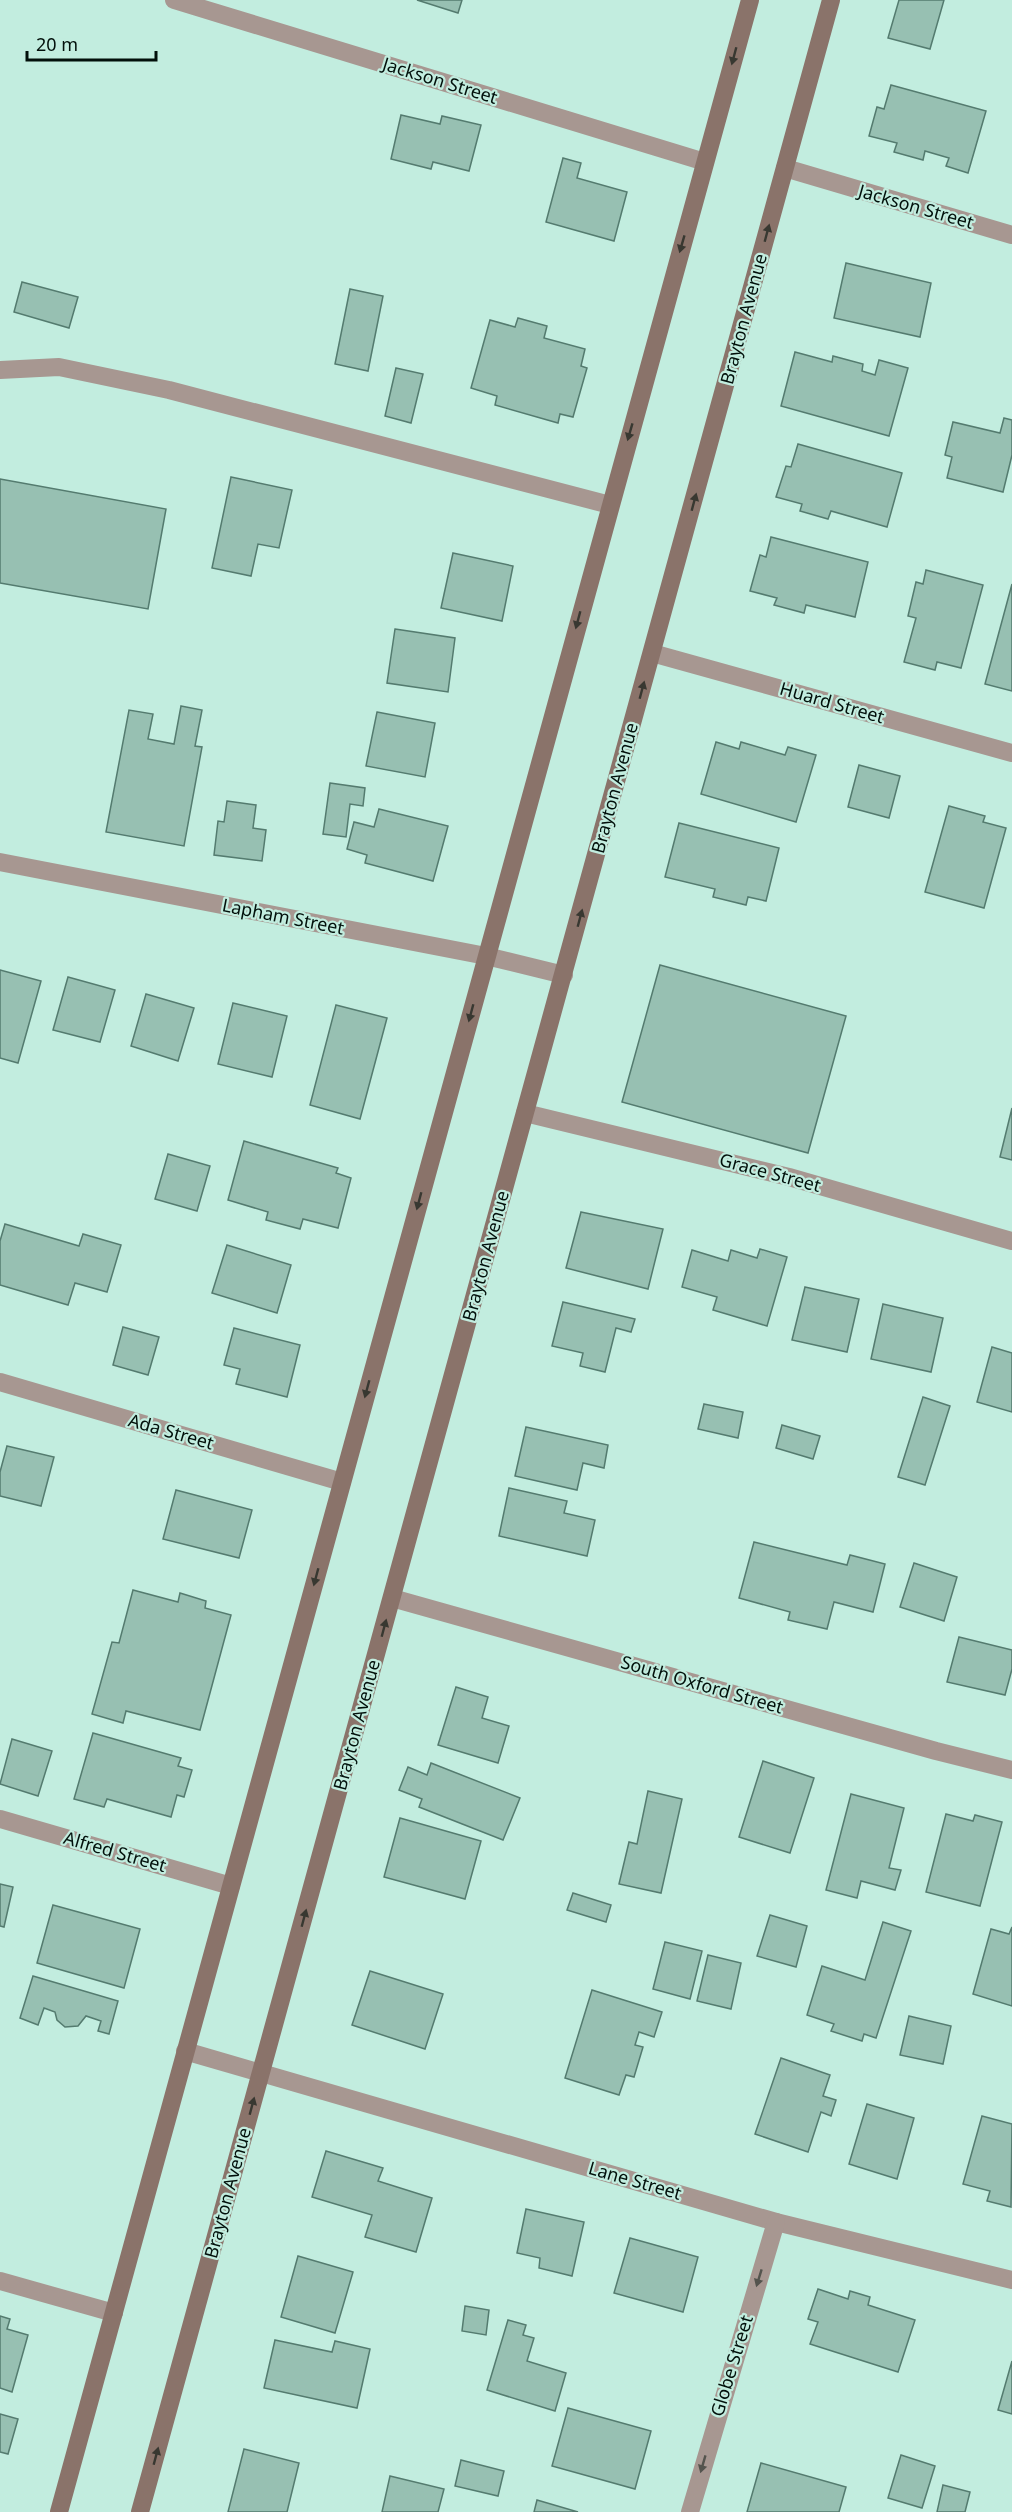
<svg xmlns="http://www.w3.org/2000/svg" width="1012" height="2512" font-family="'Noto Sans',sans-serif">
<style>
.building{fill:#97c0b2;stroke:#547b6f;stroke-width:1.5}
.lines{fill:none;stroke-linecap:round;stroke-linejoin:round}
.service{stroke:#a79791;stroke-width:18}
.minor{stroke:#a79791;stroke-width:18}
.secondary{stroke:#8a736a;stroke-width:18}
.oneway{fill:#383831}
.oneway2{fill:#54544e}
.labels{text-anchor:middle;stroke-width:4.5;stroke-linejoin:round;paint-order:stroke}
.street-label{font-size:18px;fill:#02100b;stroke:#c2eddf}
</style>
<rect width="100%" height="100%" fill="#c2eddf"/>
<!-- building -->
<g class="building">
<path d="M417 0H462L458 13Z"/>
<path d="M899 0H944L930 49 888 38Z"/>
<path d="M891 85 986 111 968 173 946 166 949 158 925 151 923 160 894 152 897 143 869 136 877 107 884 109Z"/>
<path d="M401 115 440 124 442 116 481 125 469 171 433 162 431 169 391 159Z"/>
<path d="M563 158 581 163 577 178 627 192 614 241 546 222Z"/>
<path d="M846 263 931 283 920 337 834 318Z"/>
<path d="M22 282 78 297 69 328 14 312Z"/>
<path d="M350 289 383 296 368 371 335 364Z"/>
<path d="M518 318 547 326 544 338 585 349 581 366 587 368 573 417 560 414 558 423 495 405 497 396 471 388 490 320 515 327Z"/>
<path d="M795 352 832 362 833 356 863 364 862 371 875 375 879 360 908 368 889 436 781 406Z"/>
<path d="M396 368 423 374 411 423 385 416Z"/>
<path d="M1004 418 1012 420V455L1003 492 947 478 952 457 945 455 953 422 1000 433Z"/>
<path d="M798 444 902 473 887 527 831 511 828 519 800 511 802 504 776 497 786 466 791 467Z"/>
<path d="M231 477 292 490 279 548 258 544 251 576 212 568Z"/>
<path d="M0 479 166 509 148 609 0 583Z"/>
<path d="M771 537 868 562 855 617 806 605 804 613 774 605 777 598 750 591 760 555 766 557Z"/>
<path d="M453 553 513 566 502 621 441 608Z"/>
<path d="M926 570 983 585 961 668 937 662 935 670 904 662 916 618 908 616 916 582 923 584Z"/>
<path d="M1012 584V691L985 684Z"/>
<path d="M395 629 455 638 448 692 387 683Z"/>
<path d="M181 706 202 710 195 746 202 747 184 846 106 832 129 710 153 714 148 739 174 744Z"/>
<path d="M377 712 435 723 425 777 366 766Z"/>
<path d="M716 742 739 749 741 742 785 755 788 747 816 755 796 822 701 794Z"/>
<path d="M859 765 900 776 889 818 848 807Z"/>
<path d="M330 783 365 788 363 806 350 804 346 837 323 834Z"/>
<path d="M227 801 256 805 253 828 266 830 262 861 214 855 218 821 224 822Z"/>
<path d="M949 806 985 816 983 822 1006 828 984 908 925 892Z"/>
<path d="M379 809 448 826 433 881 365 863 367 855 347 849 354 822 374 827Z"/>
<path d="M679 823 779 848 766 901 748 897 746 905 713 897 715 889 665 877Z"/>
<path d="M660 965 846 1016 808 1153 622 1102Z"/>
<path d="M0 970 41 981 18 1063 0 1058Z"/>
<path d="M68 977 115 990 100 1042 53 1030Z"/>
<path d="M146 994 194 1008 178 1061 131 1046Z"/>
<path d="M233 1003 287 1016 272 1077 218 1064Z"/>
<path d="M336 1005 387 1018 360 1119 310 1105Z"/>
<path d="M1012 1108V1160L1000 1157Z"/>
<path d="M244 1141 338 1168 336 1173 351 1178 338 1228 303 1219 300 1229 266 1220 268 1212 228 1200Z"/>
<path d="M168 1154 210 1166 197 1211 155 1199Z"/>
<path d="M581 1212 663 1229 648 1289 566 1268Z"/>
<path d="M5 1224 79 1246 83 1234 121 1245 107 1292 75 1283 68 1305 0 1285V1241Z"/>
<path d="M227 1245 291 1265 277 1313 212 1293Z"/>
<path d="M760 1249 787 1257 767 1326 713 1310 717 1297 682 1287 692 1250 728 1261 731 1250 757 1258Z"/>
<path d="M805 1287 859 1299 847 1352 792 1340Z"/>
<path d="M563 1302 635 1319 631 1332 616 1328 605 1372 580 1366 583 1353 552 1346Z"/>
<path d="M883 1304 943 1318 931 1372 871 1359Z"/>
<path d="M123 1327 159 1337 148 1375 113 1365Z"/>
<path d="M234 1328 300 1345 287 1397 236 1384 240 1369 224 1365Z"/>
<path d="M992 1347 1012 1353V1412L977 1402Z"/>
<path d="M923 1397 950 1406 925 1485 898 1477Z"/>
<path d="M704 1404 743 1412 738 1438 698 1429Z"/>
<path d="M782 1425 820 1436 813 1459 776 1448Z"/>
<path d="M526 1427 608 1445 604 1468 583 1463 577 1490 515 1476Z"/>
<path d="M7 1446 54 1457 41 1506 0 1496V1472Z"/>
<path d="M509 1488 567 1501 564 1513 595 1520 587 1556 499 1536Z"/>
<path d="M176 1490 252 1510 239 1558 163 1539Z"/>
<path d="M754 1542 847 1565 850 1555 885 1564 873 1612 834 1602 827 1629 788 1620 790 1612 739 1598Z"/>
<path d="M914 1563 957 1577 944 1621 900 1607Z"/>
<path d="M133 1590 178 1602 180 1593 206 1601 205 1608 231 1615 200 1730 126 1711 123 1723 92 1714 112 1642 119 1643Z"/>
<path d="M959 1637 1012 1650V1669L1005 1695 947 1682Z"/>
<path d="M456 1687 488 1697 482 1718 509 1726 498 1763 438 1745Z"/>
<path d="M93 1733 181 1758 178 1766 192 1770 184 1797 177 1795 171 1817 107 1799 104 1807 74 1799Z"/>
<path d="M12 1739 52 1751 38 1796 0 1784Z"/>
<path d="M763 1761 814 1778 790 1853 739 1837Z"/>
<path d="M431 1763 520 1798 503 1840 419 1807 422 1799 399 1790 408 1767 427 1775Z"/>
<path d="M648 1791 682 1799 661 1893 619 1884 629 1842 637 1844Z"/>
<path d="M851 1794 904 1808 889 1868 901 1870 895 1890 861 1881 857 1898 826 1890Z"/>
<path d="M946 1814 973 1821 975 1815 1002 1822 980 1906 926 1892Z"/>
<path d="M400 1818 481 1841 465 1899 384 1877Z"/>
<path d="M0 1884 13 1887 4 1927 0 1926Z"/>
<path d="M573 1893 611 1905 606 1922 567 1910Z"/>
<path d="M53 1905 140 1929 124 1988 37 1963Z"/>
<path d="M770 1915 807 1926 796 1967 757 1956Z"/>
<path d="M883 1922 911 1931 876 2038 864 2034 862 2041 831 2031 834 2024 807 2015 822 1966 865 1980Z"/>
<path d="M1012 1927V2006L973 1994 991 1929 1009 1934Z"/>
<path d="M665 1942 702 1951 690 1999 653 1989Z"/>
<path d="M708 1955 741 1963 731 2009 697 2001Z"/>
<path d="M370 1971 443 1994 425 2049 352 2025Z"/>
<path d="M33 1976 118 2001 109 2034 98 2031 101 2021 86 2016 78 2026 65 2027 57 2020 55 2012 44 2008 38 2025 20 2018Z"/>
<path d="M592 1990 662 2012 654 2037 639 2032 635 2045 643 2047 634 2077 626 2075 619 2095 565 2078Z"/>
<path d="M909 2016 951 2026 943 2064 900 2055Z"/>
<path d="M781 2058 830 2075 823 2096 836 2100 831 2116 821 2112 808 2152 755 2134Z"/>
<path d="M867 2104 914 2118 897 2179 849 2164Z"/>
<path d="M982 2116 1012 2124 1011 2207 987 2201 990 2191 963 2184Z"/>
<path d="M326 2151 383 2168 378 2181 432 2198 416 2252 365 2237 372 2215 312 2197Z"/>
<path d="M526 2209 584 2222 572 2276 539 2268 540 2258 517 2253Z"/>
<path d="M630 2238 698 2257 683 2312 614 2293Z"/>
<path d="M298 2256 353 2272 335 2333 281 2317Z"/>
<path d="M818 2289 848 2299 850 2291 870 2297 868 2305 915 2320 898 2372 810 2344 818 2322 808 2319Z"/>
<path d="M465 2306 489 2310 486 2335 462 2331Z"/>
<path d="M0 2316 10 2319 7 2329 28 2335 12 2392 0 2388Z"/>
<path d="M508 2320 526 2325 523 2335 534 2338 527 2361 566 2373 555 2411 487 2390Z"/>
<path d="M275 2340 332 2352 335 2341 370 2349 357 2408 264 2388Z"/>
<path d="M1012 2361V2414L998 2410Z"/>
<path d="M568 2408 651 2431 635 2489 552 2466Z"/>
<path d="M0 2414 18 2419 8 2454 0 2452Z"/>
<path d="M244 2449 299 2463 287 2512H228Z"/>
<path d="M901 2455 935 2466 922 2508 888 2498Z"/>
<path d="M461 2460 504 2471 498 2496 455 2486Z"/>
<path d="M761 2463 846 2487 839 2512H747Z"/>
<path d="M390 2476 444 2489 438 2512H382Z"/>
<path d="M943 2485 970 2492 965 2512H937Z"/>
<path d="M537 2500 578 2512H534Z"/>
</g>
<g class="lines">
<!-- service -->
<path class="service" d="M0 370 59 367 169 390 610 505"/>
<!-- minor -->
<g class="minor">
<path d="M174 0 705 162"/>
<path d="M785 168 1012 235"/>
<path d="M652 653 1012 753"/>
<path d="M0 862 486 956 564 975"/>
<path d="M525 1113 789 1177 1012 1241"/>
<path d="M0 1382 342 1482"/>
<path d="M392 1598 936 1751 1012 1770"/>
<path d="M0 1819 231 1886"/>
<path d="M185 2051 776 2222 1012 2280"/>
<path d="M0 2281 114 2313"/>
<path d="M690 2512 776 2222"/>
</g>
<!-- secondary -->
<g class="secondary">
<path d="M59 2512 750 0"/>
<path d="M140 2512 831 0"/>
</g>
</g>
<!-- one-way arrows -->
<defs><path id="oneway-solid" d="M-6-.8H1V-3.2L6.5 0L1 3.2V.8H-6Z" transform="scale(1.5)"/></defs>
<g class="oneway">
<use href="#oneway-solid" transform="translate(734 56) rotate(105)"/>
<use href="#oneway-solid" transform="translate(767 233) rotate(-75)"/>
<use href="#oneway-solid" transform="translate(682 244) rotate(106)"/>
<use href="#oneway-solid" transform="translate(630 432) rotate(106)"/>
<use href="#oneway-solid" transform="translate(694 502) rotate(-75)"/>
<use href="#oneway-solid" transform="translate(578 620) rotate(105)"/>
<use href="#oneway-solid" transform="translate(642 690) rotate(-75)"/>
<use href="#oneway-solid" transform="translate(580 918) rotate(-75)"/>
<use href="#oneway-solid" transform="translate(471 1013) rotate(105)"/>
<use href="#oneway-solid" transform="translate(419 1201) rotate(105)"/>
<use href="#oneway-solid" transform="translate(367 1389) rotate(105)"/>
<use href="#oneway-solid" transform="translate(316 1577) rotate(105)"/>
<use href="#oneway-solid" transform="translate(384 1628) rotate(-75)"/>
<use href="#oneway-solid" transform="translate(304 1918) rotate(-75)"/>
<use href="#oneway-solid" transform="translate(252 2106) rotate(-75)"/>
<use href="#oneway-solid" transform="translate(156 2456) rotate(-75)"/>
</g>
<g class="oneway2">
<use href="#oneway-solid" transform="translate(759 2278) rotate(107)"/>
<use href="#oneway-solid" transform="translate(703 2464) rotate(106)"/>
</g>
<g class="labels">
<!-- street labels -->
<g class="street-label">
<text transform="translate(440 81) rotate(17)" y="6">Jackson Street</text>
<text transform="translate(916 207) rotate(16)" y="6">Jackson Street</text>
<text transform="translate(744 319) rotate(-75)" y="6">Brayton Avenue</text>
<text transform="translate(832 703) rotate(16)" y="6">Huard Street</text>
<text transform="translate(615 788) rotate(-75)" y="6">Brayton Avenue</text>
<text transform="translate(283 917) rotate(11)" y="6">Lapham Street</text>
<text transform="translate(770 1173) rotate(15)" y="6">Grace Street</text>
<text transform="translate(486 1256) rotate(-75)" y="6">Brayton Avenue</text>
<text transform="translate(171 1432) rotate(16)" y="6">Ada Street</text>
<text transform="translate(702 1685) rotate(16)" y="6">South Oxford Street</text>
<text transform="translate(357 1725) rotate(-75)" y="6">Brayton Avenue</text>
<text transform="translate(115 1852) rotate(16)" y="6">Alfred Street</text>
<text transform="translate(635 2181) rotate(16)" y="6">Lane Street</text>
<text transform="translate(228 2193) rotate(-75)" y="6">Brayton Avenue</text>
<text transform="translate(732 2366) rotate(-73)" y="6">Globe Street</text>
</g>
</g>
<!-- scale -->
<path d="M27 51v9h129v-9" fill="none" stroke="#02100b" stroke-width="3"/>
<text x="36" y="51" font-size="18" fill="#02100b" stroke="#c2eddf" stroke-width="4.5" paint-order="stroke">20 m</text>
</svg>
